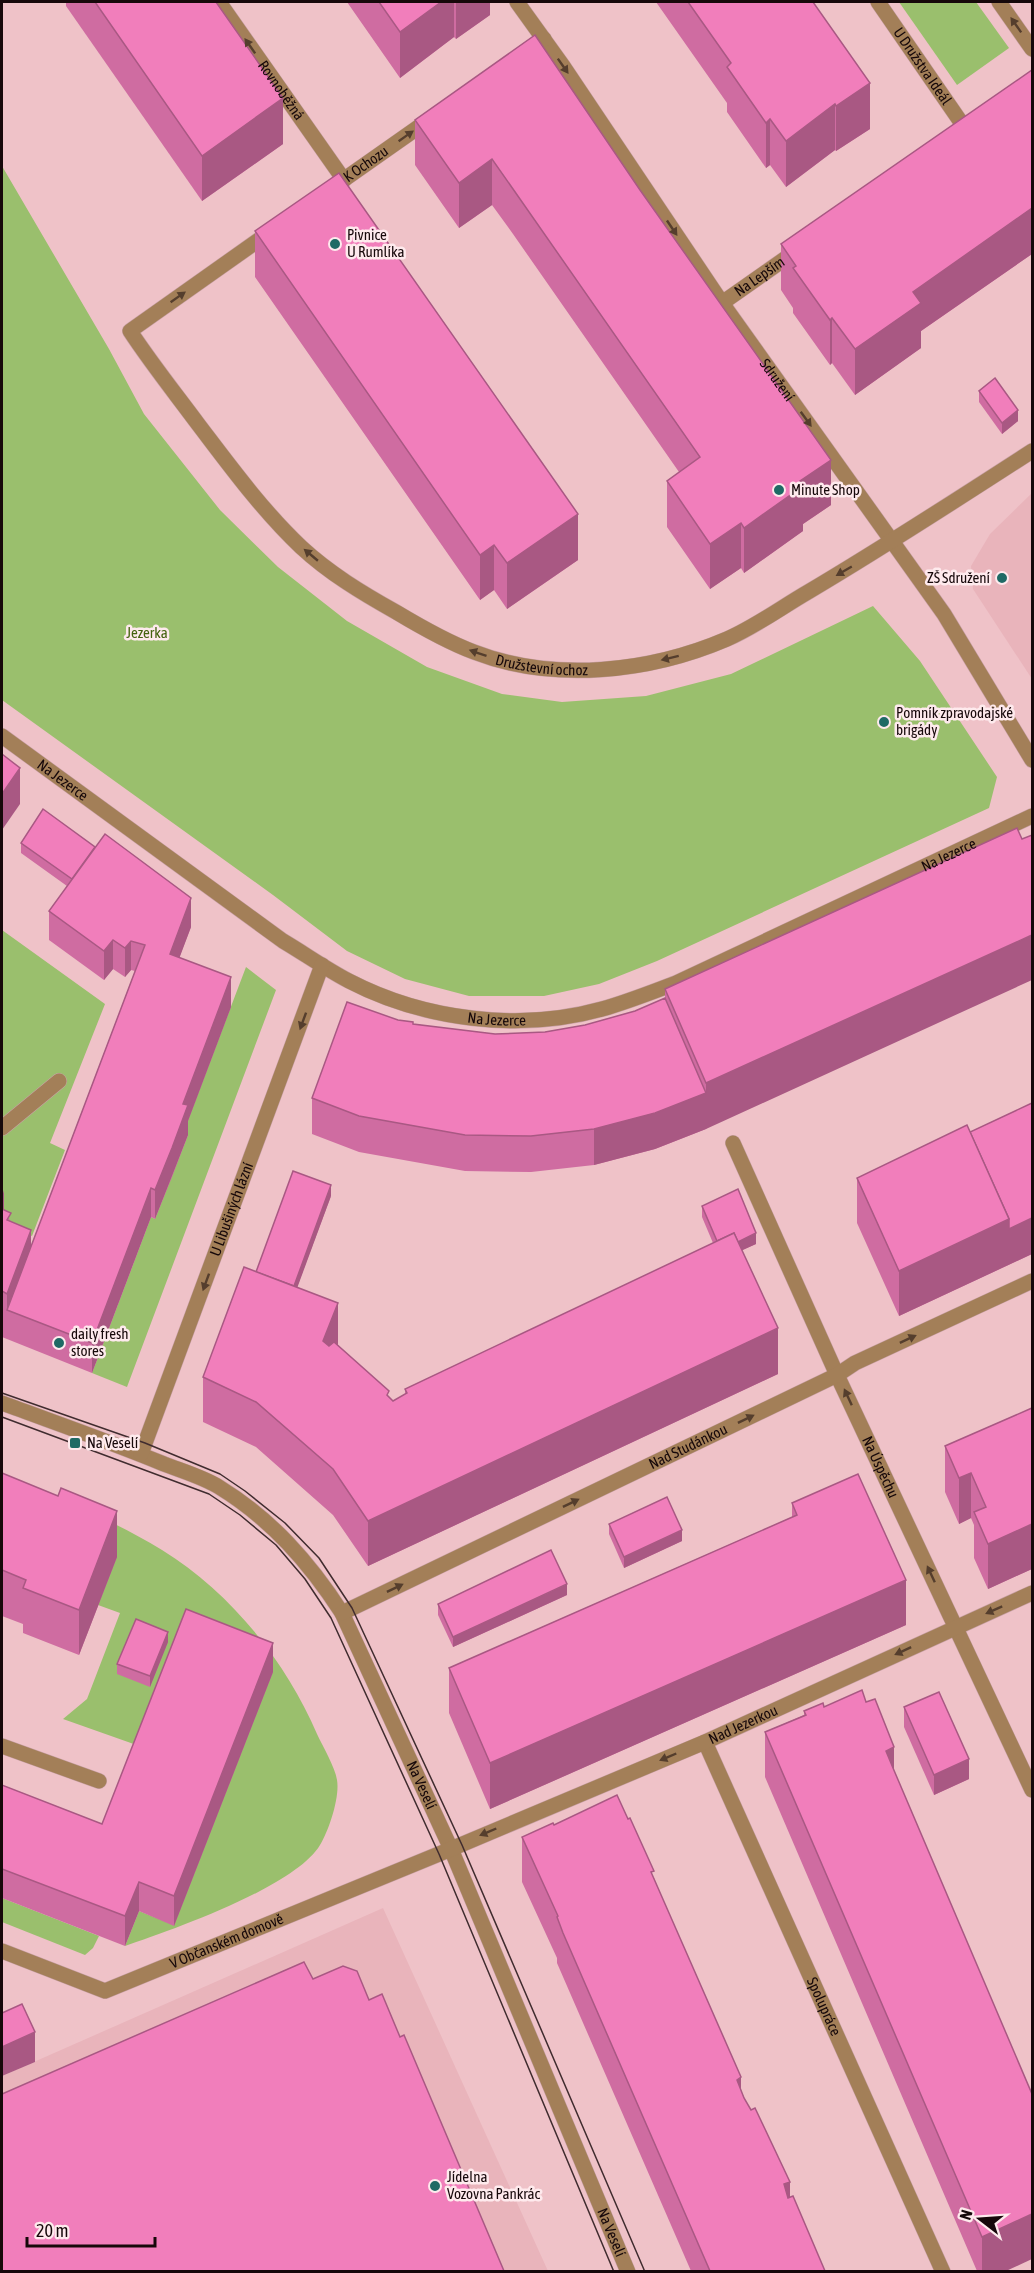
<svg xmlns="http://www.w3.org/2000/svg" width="1034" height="2273" font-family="'Asap Condensed',sans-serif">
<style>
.built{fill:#e9b4bb}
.green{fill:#9abf6d}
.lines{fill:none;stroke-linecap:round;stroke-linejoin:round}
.minor-casing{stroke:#c8a1a6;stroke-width:16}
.minor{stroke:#a37f58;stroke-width:15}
.tram{stroke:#402c2f;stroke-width:1.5}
.wall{fill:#cf6ca1}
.shaded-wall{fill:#a95883}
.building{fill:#f17ebb;stroke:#a95883;stroke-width:1.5}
.oneway{fill:#553e2d}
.poi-dot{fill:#1f6a65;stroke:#feeaed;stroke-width:2}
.labels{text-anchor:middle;stroke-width:5;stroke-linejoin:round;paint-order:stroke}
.street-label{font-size:15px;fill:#16080a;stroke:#feeaed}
.poi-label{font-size:15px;fill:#16080a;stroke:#feeaed;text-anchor:start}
.park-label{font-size:15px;fill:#43620f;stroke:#feeaed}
</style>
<rect width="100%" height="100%" fill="#efc2c8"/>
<!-- built -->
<g class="built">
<path d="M1032 493V679L973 589 971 566 990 534Z"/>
<path d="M383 1908 548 2271 2 2272V2076Z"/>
</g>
<!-- green -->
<g class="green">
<path d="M899 2H976L1009 48 957 85Z"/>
<path d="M2 166 109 349 144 414 220 510 278 567 347 621 427 667 502 694 562 702 646 696 731 674 873 606 920 661 997 777 989 808 657 961 599 984 544 996H469L405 979 347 951 273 895 2 700Z"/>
<path d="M2 930 105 1004 50 1143 65 1150 32 1236 2 1223Z"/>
<path d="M246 967 276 990 127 1387 92 1373 151 1217 155 1219 188 1135 183 1133Z"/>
<path d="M2 1475C56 1497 111 1519 162 1550 230 1592 286 1661 317 1734 323 1747 335 1767 337 1780 340 1797 329 1830 320 1845 295 1887 172 1930 125 1946L139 1911 174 1925 145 1748 63 1719 87 1699 120 1613 98 1605Z"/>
<path d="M2 1898 99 1936 93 1948 85 1955 2 1922Z"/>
</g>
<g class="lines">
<defs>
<g id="minor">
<path id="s1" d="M219 2 344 180"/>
<path id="s2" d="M517 2 563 66 722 303 944 614 1032 760"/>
<path id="s3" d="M878 2 967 131"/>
<path d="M999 2 1032 49"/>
<path d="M523 53 544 39"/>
<path id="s4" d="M329 190 430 119"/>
<path id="s5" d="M270 232 130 331C151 363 175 393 198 424 230 466 262 510 301 547 329 573 362 593 396 612 421 627 447 642 474 652 554 683 650 672 727 639 755 627 782 607 808 592 884 547 958 499 1032 451"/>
<path id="s6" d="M722 303 796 251"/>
<path id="s7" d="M2 736 283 941C305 954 326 969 349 981 424 1020 520 1032 602 1009 627 1002 652 992 676 983L1032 816"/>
<path d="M2 1128 59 1081"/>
<path id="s8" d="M733 1143 837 1375 1032 1790"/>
<path id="s9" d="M2 1403C56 1423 111 1442 164 1464 182 1471 203 1477 219 1487 271 1519 309 1562 342 1613L451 1849 628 2272"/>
<path id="s10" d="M141 1454 322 965"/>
<path id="s11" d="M342 1613 837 1375 855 1363 1032 1281"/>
<path id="s12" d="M705 1742 943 2272"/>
<path d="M2 1746 99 1781"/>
<path id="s13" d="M2 1951 105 1991 439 1854 705 1742 1032 1593"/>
</g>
</defs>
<!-- minor casing -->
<use href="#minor" class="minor-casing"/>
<!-- minor -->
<use href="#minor" class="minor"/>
<!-- tram -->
<g class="tram">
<path d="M2 1393 145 1443 220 1474 245 1491 285 1523 319 1558 352 1608 462 1845 645 2272"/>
<path d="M2 1417 209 1494 240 1515 276 1545 305 1579 331 1618 439 1854 614 2272"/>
</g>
</g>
<!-- wall -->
<g class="wall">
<path d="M66 2H216L283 144 202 201 66 6Z"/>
<path d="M347 2H490V15L456 39 454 37 400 78Z"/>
<path d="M656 2H813L870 129 836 151 835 150 786 187 770 165 766 168 727 112V103Z"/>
<path d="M535 35 831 505 803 524V531L744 573 741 568 710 589 667 527V481L679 472 513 234 492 205 459 228 415 165V120Z"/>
<path d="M1032 70V254L921 331V348L855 395 832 363 830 365 793 313V308L781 290V244Z"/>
<path d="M255 231 578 560 507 609 494 590 480 600 255 277Z"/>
<path d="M979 391 1018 421 1002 434 979 402Z"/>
<path d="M1017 828 706 1129 655 1149 594 1165 531 1172 465 1171 359 1152 312 1134V1098L398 1020 413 1024 495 1034 545 1032 585 1025 635 1011 665 998V989Z"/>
<path d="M21 843 191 927 179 958 231 1007 188 1121V1135L172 1177 155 1219 151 1217 92 1373 2 1337V1188L4 1210 11 1222 31 1246 135 971 131 970 125 977 113 969 104 980 49 940V911L67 886 21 853Z"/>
<path d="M1032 1103V1254L899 1316 857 1223V1178L970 1132Z"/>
<path d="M331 1196 297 1287 338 1345 393 1401 405 1395V1389L713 1243 702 1217V1206L756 1244 742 1250 778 1374 368 1566 333 1515 256 1447 203 1422V1377L256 1272Z"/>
<path d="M1032 1408V1569L988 1589 974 1558V1525L971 1518 959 1524 945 1492V1446Z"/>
<path d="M2 1473 117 1557 79 1655 23 1633V1624L2 1616Z"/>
<path d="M792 1503 906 1625 490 1809 449 1713V1668L792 1517Z"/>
<path d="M609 1524 682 1541 624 1568 609 1534Z"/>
<path d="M567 1595 453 1647 438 1615V1604Z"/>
<path d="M168 1642 150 1687 117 1674V1664Z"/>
<path d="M273 1672 174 1926 139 1911 125 1946 2 1898V1785L102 1824Z"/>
<path d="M824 1707 894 1771 1006 2271H977L765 1777V1732L804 1715V1711Z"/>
<path d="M904 1707 969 1779 934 1795 904 1727Z"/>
<path d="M554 1825 654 1878 741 2091 790 2197 825 2271H691L557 1963V1958L522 1882V1837Z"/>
</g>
<!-- shaded-wall -->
<g class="shaded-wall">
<path d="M441 2H454V37L400 78V32Z"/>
<path d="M456 2H490V15L456 39Z"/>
<path d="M870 83V129L836 151V106Z"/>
<path d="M283 98V144L202 201V156Z"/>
<path d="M835 104V150L786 187V141Z"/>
<path d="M770 119V165L766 168V123Z"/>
<path d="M492 159V205L459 228V183Z"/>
<path d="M1032 208V254L921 331V348L855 395V349L913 292Z"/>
<path d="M832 318V363L830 365V320Z"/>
<path d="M1018 410V421L1002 434V423Z"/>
<path d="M831 460V505L803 524V531L744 573V528L800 481Z"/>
<path d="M578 514V560L507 609V563Z"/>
<path d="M741 523V568L710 589V544Z"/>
<path d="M494 545V590L480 600V555Z"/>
<path d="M20 768V804L2 830V794Z"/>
<path d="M191 898V927L170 983V954Z"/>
<path d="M1032 935V980L706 1129 655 1149 594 1165V1129L706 1093V1083Z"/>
<path d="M113 940V969L104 980V951Z"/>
<path d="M131 941V970L125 977V948Z"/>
<path d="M231 977V1007L188 1121V1135L155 1219V1190L183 1104Z"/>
<path d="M331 1185V1196L292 1302V1291Z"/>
<path d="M151 1188V1217L92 1373V1343Z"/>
<path d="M4 1190V1235L2 1242V1197Z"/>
<path d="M1032 1218V1254L899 1316V1271L1009 1219Z"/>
<path d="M31 1230V1275L7 1310V1294Z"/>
<path d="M756 1233V1244L721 1260V1250Z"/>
<path d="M338 1303V1348L323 1386V1341Z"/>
<path d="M778 1328V1374L368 1566V1521Z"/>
<path d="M971 1473V1518L959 1524V1478Z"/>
<path d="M117 1511V1557L79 1655V1610Z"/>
<path d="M1032 1524V1569L988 1589V1544Z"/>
<path d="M682 1530V1541L624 1568V1557Z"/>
<path d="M906 1580V1625L490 1809V1763Z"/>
<path d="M567 1584V1595L453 1647V1637Z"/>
<path d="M168 1632V1642L150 1687V1676Z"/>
<path d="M273 1643V1672L174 1926V1896Z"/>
<path d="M894 1747V1793L886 1751Z"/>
<path d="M969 1759V1779L934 1795V1775Z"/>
<path d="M139 1882V1911L125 1946V1916Z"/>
<path d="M35 2032V2062L2 2076V2047Z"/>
<path d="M741 2077V2123L737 2080Z"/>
<path d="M790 2182V2228L784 2184Z"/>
<path d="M1032 2214V2259L1006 2271H982V2237Z"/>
</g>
<!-- building -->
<g class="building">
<path d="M95 2H216L283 98 202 156Z"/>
<path d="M379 2H441L400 32Z"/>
<path d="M688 2H813L870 83 836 106 835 104 786 141 770 119 766 123 727 67 731 63Z"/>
<path d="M535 35 640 190 831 460 800 481 803 486 744 528 741 523 710 544 667 481 700 457 513 189 492 159 459 183 415 120Z"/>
<path d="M1032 70V208L913 292 921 303 855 349 832 318 830 320 793 268 796 266 781 244Z"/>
<path d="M339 173 578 514 507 563 494 545 480 555 255 231Z"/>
<path d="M995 378 1018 410 1002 423 979 391Z"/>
<path d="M2 754 20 768 2 794Z"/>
<path d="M43 809 95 847 72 879 21 843Z"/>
<path d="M1017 828 1022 839 1032 835V935L706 1083 665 989Z"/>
<path d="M105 834 191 898 170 954 231 977 183 1104 188 1105 172 1148 155 1190 151 1188 92 1343 7 1310 145 945 131 941 125 948 113 940 104 951 49 911Z"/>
<path d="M665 998 706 1093 655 1113 594 1129 531 1136 465 1135 359 1116 312 1098 347 1002 398 1020 413 1022V1024L495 1034 545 1032 585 1025 635 1011Z"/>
<path d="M1032 1103V1218L1009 1229V1219L970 1132Z"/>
<path d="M967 1125 1009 1219 899 1271 857 1178Z"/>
<path d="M293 1171 331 1185 294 1286 256 1272Z"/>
<path d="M738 1189 756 1233 738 1242 734 1233 717 1241 702 1206Z"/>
<path d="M2 1209 11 1213 7 1220 31 1230 7 1294 2 1291Z"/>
<path d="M734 1233 778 1328 368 1521 333 1469 256 1402 203 1377 244 1267 338 1303 323 1341 329 1346 334 1342 389 1391 387 1395 393 1401 407 1393 405 1389Z"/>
<path d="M1032 1408V1524L988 1544 974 1512 986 1507 971 1473 959 1478 945 1446Z"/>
<path d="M2 1473 58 1496 61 1488 117 1511 79 1610 23 1588 26 1580 2 1570Z"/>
<path d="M858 1474 906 1580 490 1763 449 1668 797 1515 792 1503Z"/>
<path d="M667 1497 682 1530 624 1557 609 1524Z"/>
<path d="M551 1550 567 1584 453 1637 438 1604Z"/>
<path d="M186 1609 273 1643 174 1896 139 1882 125 1916 2 1869V1785L102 1824Z"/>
<path d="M136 1619 168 1632 150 1676 117 1664Z"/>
<path d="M862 1690 866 1702 875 1699 894 1747 886 1751 893 1768 1032 2094V2214L982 2237 765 1732 806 1715 804 1711 823 1703 824 1707Z"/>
<path d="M939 1692 969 1759 934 1775 904 1707Z"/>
<path d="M617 1795 628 1819 630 1818 654 1871 651 1872 741 2077 737 2080 744 2098 751 2110 755 2108 790 2182 784 2184 788 2198 793 2196 825 2271H710L563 1933 557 1917 558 1916 522 1837 553 1823 554 1825Z"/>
<path d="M304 1962 313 1979 343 1966 357 1971 369 2000 382 1994 400 2037 404 2035 504 2271H2V2094Z"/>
<path d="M22 2004 35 2032 2 2047V2013Z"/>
</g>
<!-- one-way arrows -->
<defs><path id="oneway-solid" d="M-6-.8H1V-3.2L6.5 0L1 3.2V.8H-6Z" transform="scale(1.5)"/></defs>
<g class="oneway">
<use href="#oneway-solid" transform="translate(1016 25) rotate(-125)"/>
<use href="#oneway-solid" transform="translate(250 46) rotate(-125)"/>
<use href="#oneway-solid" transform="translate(563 66) rotate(55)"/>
<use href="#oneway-solid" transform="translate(406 136) rotate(-35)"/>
<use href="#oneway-solid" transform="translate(672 228) rotate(56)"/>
<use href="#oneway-solid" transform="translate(178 297) rotate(-35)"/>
<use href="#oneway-solid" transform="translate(806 419) rotate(54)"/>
<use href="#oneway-solid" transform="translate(311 555) rotate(-140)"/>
<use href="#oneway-solid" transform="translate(844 571) rotate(150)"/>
<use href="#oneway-solid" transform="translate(478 653) rotate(-161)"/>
<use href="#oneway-solid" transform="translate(670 658) rotate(166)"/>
<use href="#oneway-solid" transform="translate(303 1021) rotate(110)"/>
<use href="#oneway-solid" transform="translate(206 1282) rotate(110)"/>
<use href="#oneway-solid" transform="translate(908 1339) rotate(-25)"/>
<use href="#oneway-solid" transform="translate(848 1397) rotate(-115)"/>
<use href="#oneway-solid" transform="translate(746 1419) rotate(-26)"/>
<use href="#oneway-solid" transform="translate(571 1503) rotate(-26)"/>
<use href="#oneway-solid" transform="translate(931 1574) rotate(-115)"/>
<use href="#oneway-solid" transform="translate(395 1588) rotate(-26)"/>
<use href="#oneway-solid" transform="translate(994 1610) rotate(156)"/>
<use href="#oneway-solid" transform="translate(903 1651) rotate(155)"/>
<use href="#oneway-solid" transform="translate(668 1757) rotate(157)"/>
<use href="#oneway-solid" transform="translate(488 1832) rotate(157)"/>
</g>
<!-- markers -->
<g class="poi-dot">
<circle cx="335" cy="244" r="6"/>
<circle cx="779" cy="490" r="6"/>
<circle cx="1002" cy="578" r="6"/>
<circle cx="884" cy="722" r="6"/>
<circle cx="59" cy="1343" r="6"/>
<rect x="69" y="1437" width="12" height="12" rx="3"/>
<circle cx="435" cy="2186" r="6"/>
</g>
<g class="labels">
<!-- street labels -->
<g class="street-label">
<text dy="5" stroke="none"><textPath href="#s3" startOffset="78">U Družstva Ideál</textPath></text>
<text dy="5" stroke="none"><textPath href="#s1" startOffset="108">Rovnoběžná</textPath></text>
<text dy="5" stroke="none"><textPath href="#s4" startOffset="45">K Ochozu</textPath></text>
<text dy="5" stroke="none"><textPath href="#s6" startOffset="46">Na Lepším</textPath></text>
<text dy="5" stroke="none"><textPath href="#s2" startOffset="459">Sdružení</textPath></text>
<text dy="5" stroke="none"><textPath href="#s5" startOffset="720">Družstevní ochoz</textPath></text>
<text dy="5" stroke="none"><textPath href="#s7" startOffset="75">Na Jezerce</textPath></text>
<text dy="5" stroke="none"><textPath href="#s7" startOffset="1065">Na Jezerce</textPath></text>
<text dy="5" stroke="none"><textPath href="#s7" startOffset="579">Na Jezerce</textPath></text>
<text dy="5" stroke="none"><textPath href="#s10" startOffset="261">U Libušiných lázní</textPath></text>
<text dy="5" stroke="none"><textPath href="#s11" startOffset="384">Nad Studánkou</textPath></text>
<text dy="5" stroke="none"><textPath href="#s8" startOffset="356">Na Úspěchu</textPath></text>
<text dy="5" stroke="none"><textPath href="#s13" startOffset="802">Nad Jezerkou</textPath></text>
<text dy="5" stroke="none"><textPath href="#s9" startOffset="600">Na Veselí</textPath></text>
<text dy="5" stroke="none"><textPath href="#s13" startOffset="242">V Občanském domově</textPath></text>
<text dy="5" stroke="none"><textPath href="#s12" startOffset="290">Spolupráce</textPath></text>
<text dy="5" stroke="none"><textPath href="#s9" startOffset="1086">Na Veselí</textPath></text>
</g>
<!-- poi labels -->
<g class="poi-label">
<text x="347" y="240">Pivnice<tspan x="347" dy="17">U Rumlíka</tspan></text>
<text x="791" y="495">Minute Shop</text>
<text x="990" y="583" text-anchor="end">ZŠ Sdružení</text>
<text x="896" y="718">Pomník zpravodajské<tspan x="896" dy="17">brigády</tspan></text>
<text x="71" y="1339">daily fresh<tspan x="71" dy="17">stores</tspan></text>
<text x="87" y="1448">Na Veselí</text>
<text x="447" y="2182">Jídelna<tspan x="447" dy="17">Vozovna Pankrác</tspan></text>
</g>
<!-- park labels -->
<g class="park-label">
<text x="147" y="638">Jezerka</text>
</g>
</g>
<!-- border -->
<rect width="1034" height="2273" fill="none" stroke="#16080a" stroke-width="6"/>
<!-- north arrow -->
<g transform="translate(980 2219) rotate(287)" stroke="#feeaed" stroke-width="4.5" paint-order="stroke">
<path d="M0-4.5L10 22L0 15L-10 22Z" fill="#16080a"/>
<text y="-9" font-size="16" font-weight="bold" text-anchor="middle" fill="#16080a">N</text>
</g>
<!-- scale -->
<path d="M27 2237v9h128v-9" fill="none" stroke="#16080a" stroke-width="3"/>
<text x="36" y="2237" font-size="18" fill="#16080a" stroke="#feeaed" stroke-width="4.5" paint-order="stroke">20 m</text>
</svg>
